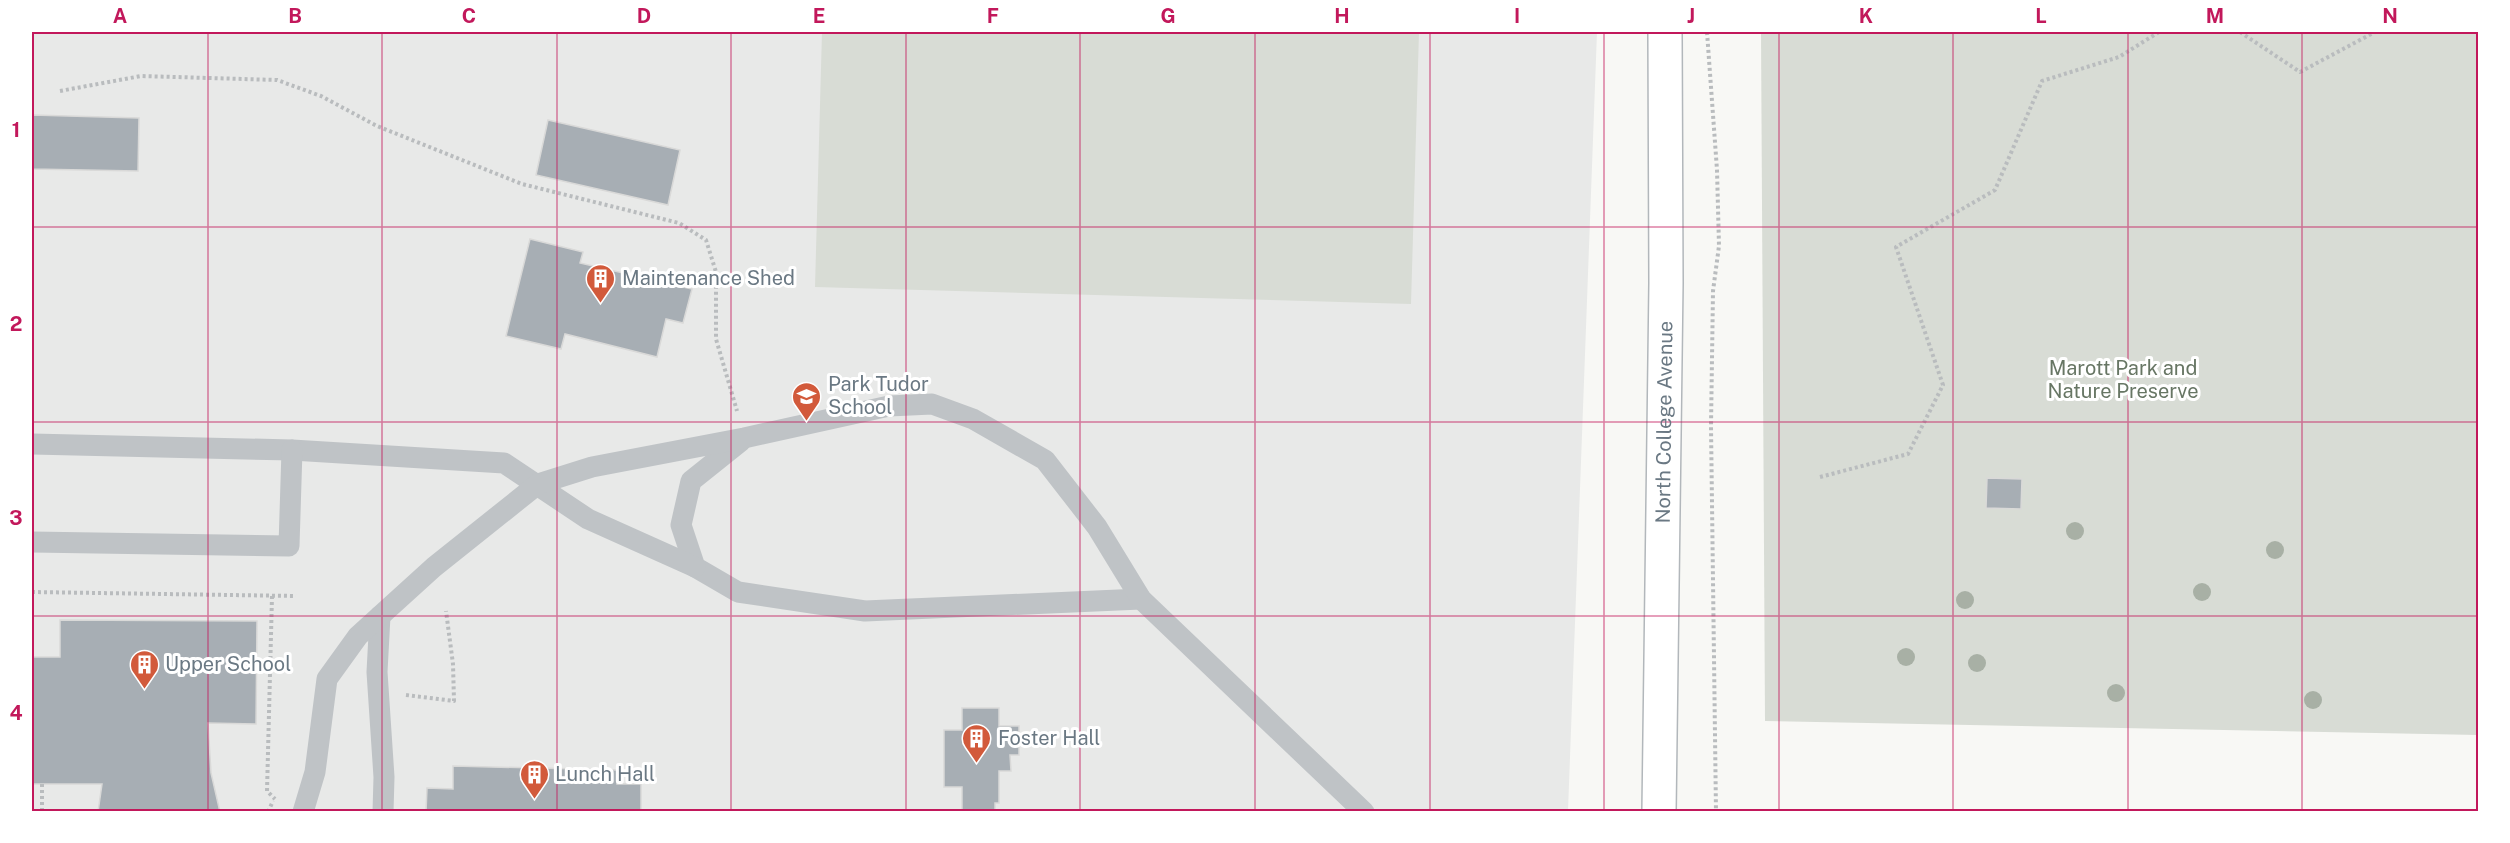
<svg xmlns="http://www.w3.org/2000/svg" width="2510" height="843" font-family="'Public Sans',sans-serif">
<style>
.built{fill:#e8e9e8}
.green{fill:#d8dcd5}
.building{fill:#a7aeb4;stroke:#d9d9d8;stroke-width:1.5}
.lines{fill:none;stroke-linecap:round;stroke-linejoin:round}
.secondary-casing{stroke:#b2b7bb;stroke-width:36}
.path{stroke:#b9bcbe;stroke-width:4;stroke-dasharray:3 3;stroke-linecap:butt}
.lane{stroke:#bfc3c6;stroke-width:21}
.secondary{stroke:#fff;stroke-width:33}
.tree{fill:#a8b0a5}
.grid{fill:none;stroke:#c2185b;stroke-width:1.5;stroke-opacity:0.55}
.labels{text-anchor:middle;stroke-width:6;stroke-linejoin:round;paint-order:stroke}
.poi-label{font-size:20px;fill:#6a7883;stroke:#fff;text-anchor:start}
.park-label{font-size:20px;fill:#677664;stroke:#fff}
.street-label{font-size:20px;fill:#6a7883;stroke:#fff}
.neatline{fill:none;stroke:#c2185b;stroke-width:2}
.grid-label{font-size:20px;text-anchor:middle;font-weight:bold;fill:#c2185b}
</style>
<rect width="100%" height="100%" fill="#f8f8f5"/>
<!-- built -->
<path class="built" d="M32 32H1597L1568 811H32Z"/>
<!-- green -->
<g class="green">
<path d="M822 32H1419L1411 304 815 287Z"/>
<path d="M1761 32H2478V735L1765 721Z"/>
</g>
<!-- building -->
<g class="building">
<path d="M32 115 139 118 138 171 32 169Z"/>
<path d="M548 120 680 150 668 205 536 175Z"/>
<path d="M530 239 583 252 580 263 692 289 683 323 666 319 657 357 565 334 561 349 506 336Z"/>
<path d="M1987 478 2022 479 2021 509 1986 508Z"/>
<path d="M60 620 257 621 256 724 208 723 211 773 220 812H98L102 784H32V657H60Z"/>
<path d="M962 708H999V726H1019V755H1010L1011 771H999V803H995V812H962V787H944V730H962Z"/>
<path d="M453 766 617 770V784H641V812H426L427 788 453 789Z"/>
</g>
<g class="lines">
<defs>
<g id="secondary">
<path id="s1" d="M1659 812 1666 283 1665 32"/>
</g>
</defs>
<!-- secondary casing -->
<use href="#secondary" class="secondary-casing"/>
<!-- path -->
<g class="path">
<path d="M1707 32 1717 170 1719 246 1713 291 1711 426 1716 812"/>
<path d="M2240 32 2300 72 2375 32"/>
<path d="M60 91 141 76 277 80 321 96 377 126 522 184 679 223 706 240 716 272V339L737 411"/>
<path d="M1820 477 1908 454 1943 385 1896 247 1995 190 2042 81 2119 57 2159 32"/>
<path d="M32 592 296 596"/>
<path d="M272 596 267 791 275 799"/>
<path d="M406 695 454 701 453 664 446 611"/>
<path d="M42 784V812"/>
<path d="M268 812 273 801"/>
</g>
<!-- lane -->
<g class="lane">
<path d="M741 441 691 481 681 525 695 567 738 592 865 611 1141 599"/>
<path d="M32 444 292 450 504 463 588 519 695 567"/>
<path d="M32 542 289 546 292 450"/>
<path d="M380 616 377 672 384 777 383 812"/>
<path d="M303 812 315 772 327 679 358 636 380 616 434 567 538 484 592 467 744 438 889 406 932 404 973 419 1045 460 1097 527 1141 599 1364 812"/>
</g>
<!-- secondary -->
<use href="#secondary" class="secondary"/>
</g>
<!-- trees -->
<g class="tree">
<circle cx="2075" cy="531" r="9"/>
<circle cx="2275" cy="550" r="9"/>
<circle cx="2202" cy="592" r="9"/>
<circle cx="1965" cy="600" r="9"/>
<circle cx="1906" cy="657" r="9"/>
<circle cx="1977" cy="663" r="9"/>
<circle cx="2116" cy="693" r="9"/>
<circle cx="2313" cy="700" r="9"/>
</g>
<!-- grid -->
<path class="grid" d="M208 32V812M382 32V812M557 32V812M731 32V812M906 32V812M1080 32V812M1255 32V812M1430 32V812M1604 32V812M1779 32V812M1953 32V812M2128 32V812M2302 32V812M32 227H2478M32 422H2478M32 616H2478"/>
<!-- icons -->
<defs>
<symbol id="building-pin" viewBox="-11 -11 22 30"><path d="M0 17L-7.5 6A9.5 9.5 0 1 1 7.5 6Z" fill="#d25a3b" stroke="#fff"/><path d="M-4-6H4V6H1V3H-1V6H-4ZM-2.5-4.3h1.7v1.8h-1.7ZM.8-4.3h1.7v1.8H.8ZM-2.5-1h1.7V.8h-1.7ZM.8-1h1.7V.8H.8Z" fill="#fff"/></symbol>
<symbol id="school-pin" viewBox="-11 -11 22 30"><path d="M0 17L-7.5 6A9.5 9.5 0 1 1 7.5 6Z" fill="#d25a3b" stroke="#fff"/><path d="M0-5L7-2L0 1L-7-2ZM-4 1L0 2.5L4 1V4Q0 6-4 4Z" fill="#fff"/></symbol>
</defs>
<g fill-rule="evenodd">
<use href="#building-pin" x="584" y="262" width="33" height="45"/>
<use href="#school-pin" x="790" y="380" width="33" height="45"/>
<use href="#building-pin" x="128" y="648" width="33" height="45"/>
<use href="#building-pin" x="960" y="722" width="33" height="45"/>
<use href="#building-pin" x="518" y="758" width="33" height="45"/>
</g>
<g class="labels">
<!-- poi labels -->
<g class="poi-label">
<text x="622" y="285">Maintenance Shed</text>
<text x="828" y="391">Park Tudor<tspan x="828" dy="23">School</tspan></text>
<text x="165" y="671">Upper School</text>
<text x="998" y="745">Foster Hall</text>
<text x="555" y="781">Lunch Hall</text>
</g>
<!-- park labels -->
<g class="park-label">
<text x="2123" y="375">Marott Park and<tspan x="2123" dy="23">Nature Preserve</tspan></text>
</g>
<!-- street labels -->
<g class="street-label">
<text dy="7" stroke="none"><textPath href="#s1" startOffset="390">North College Avenue</textPath></text>
</g>
</g>
<!-- border -->
<rect width="2510" height="843" fill="none" stroke="#ffffff" stroke-width="66"/>
<rect x="33" y="33" width="2444" height="777" class="neatline"/>
<g class="grid-label">
<text x="120" y="23">A</text>
<text x="295" y="23">B</text>
<text x="469" y="23">C</text>
<text x="644" y="23">D</text>
<text x="819" y="23">E</text>
<text x="993" y="23">F</text>
<text x="1168" y="23">G</text>
<text x="1342" y="23">H</text>
<text x="1517" y="23">I</text>
<text x="1691" y="23">J</text>
<text x="1866" y="23">K</text>
<text x="2041" y="23">L</text>
<text x="2215" y="23">M</text>
<text x="2390" y="23">N</text>
<text x="16" y="137">1</text>
<text x="16" y="331">2</text>
<text x="16" y="525">3</text>
<text x="16" y="720">4</text>
</g>
</svg>
